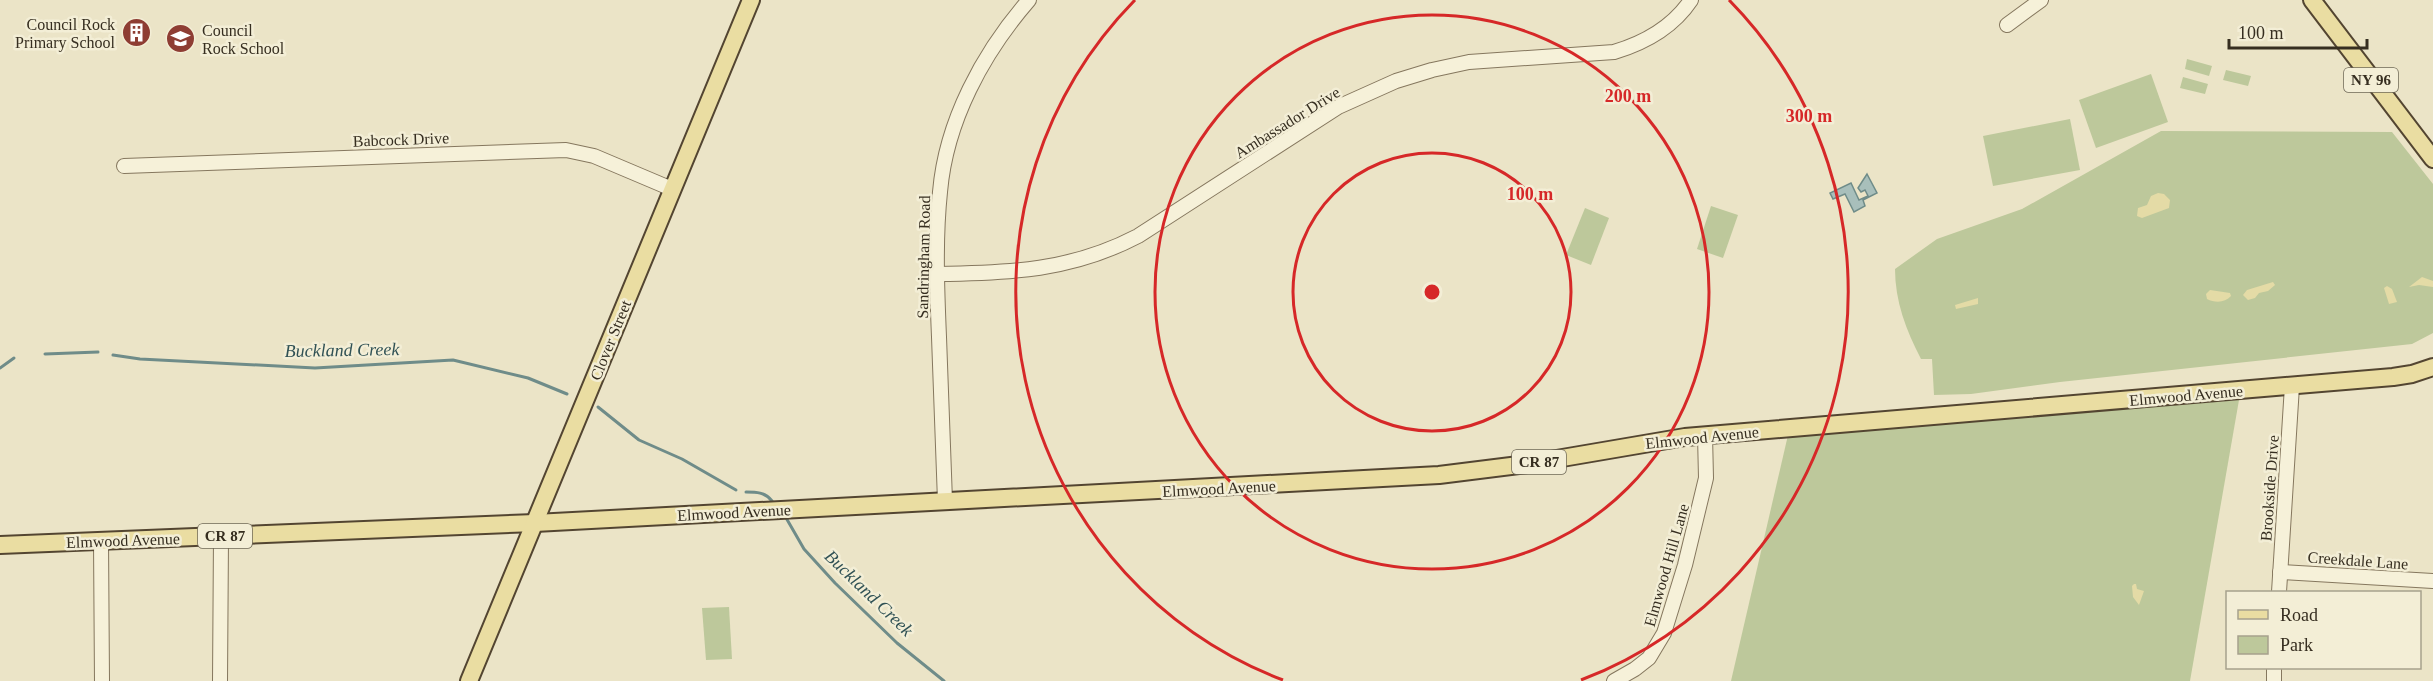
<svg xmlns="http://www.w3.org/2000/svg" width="2433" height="681" font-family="Georgia,serif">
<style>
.green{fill:#bdc89b}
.sand{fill:#e4dba6}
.water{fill:#a8bfbb;stroke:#6f8c89;stroke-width:1.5}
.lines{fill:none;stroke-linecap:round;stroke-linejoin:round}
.stream{stroke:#6f8c89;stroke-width:3}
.minor-casing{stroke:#85775e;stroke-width:16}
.major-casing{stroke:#534531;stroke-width:20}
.minor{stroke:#f6f1d9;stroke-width:14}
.major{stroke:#eadda2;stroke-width:16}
.ring{fill:none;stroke:#d62828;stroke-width:3}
.labels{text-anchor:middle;stroke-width:5;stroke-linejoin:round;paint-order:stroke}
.shield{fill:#f3eed6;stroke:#6f6857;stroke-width:1.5}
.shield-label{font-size:15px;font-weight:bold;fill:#362e20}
.poi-label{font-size:16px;fill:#362e20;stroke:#f3eed6;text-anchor:end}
.street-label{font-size:16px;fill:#362e20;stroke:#f3eed6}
.water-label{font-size:18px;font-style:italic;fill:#315255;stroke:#f3eed6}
.centre{fill:#d62828;stroke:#f3eed6;stroke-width:3}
.ring-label{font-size:18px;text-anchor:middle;font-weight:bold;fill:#d62828;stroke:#f3eed6;stroke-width:5;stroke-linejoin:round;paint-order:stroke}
</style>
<rect width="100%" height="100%" fill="#ebe4c7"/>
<!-- green -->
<g class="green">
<path d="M2187 59 2212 66 2209 76 2185 69Z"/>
<path d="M2226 70 2251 76 2248 86 2223 80Z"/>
<path d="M2151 74 2168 122 2096 148 2079 100Z"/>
<path d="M2183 77 2208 84 2205 94 2180 88Z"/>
<path d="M2070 119 2080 170 1993 186 1983 136Z"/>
<path d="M2161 131 2392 132 2433 184V333L2412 344 2060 382 1971 394 1934 395 1932 359H1921C1906 330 1895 301 1895 269L1937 239 2022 209Z"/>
<path d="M1711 206 1738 215 1723 258 1697 249Z"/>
<path d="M1585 208 1609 218 1591 265 1566 255Z"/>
<path d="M2239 400 2190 681H1731L1788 435Z"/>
<path d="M729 607 732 659 706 660 702 608Z"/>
</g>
<!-- sand -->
<g class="sand">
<path d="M2158 193 2164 194 2170 200 2169 208 2142 218 2137 216 2138 208 2147 205 2151 196Z"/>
<path d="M2422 277 2433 281V287L2419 285 2409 287Z"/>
<path d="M2273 282 2275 285 2268 291 2259 293 2255 298 2248 300 2243 295 2247 290Z"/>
<path d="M2387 286 2392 289 2397 302 2389 304 2384 288Z"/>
<path d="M2210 290 2230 293 2231 296C2225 303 2215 303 2207 299L2206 294Z"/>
<path d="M1978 298V304L1956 309 1955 305Z"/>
<path d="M2134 584H2136L2137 589 2144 591 2139 605 2133 597 2132 586Z"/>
</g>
<!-- water -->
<path class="water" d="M1867 174 1877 193 1863 200 1865 206 1854 212 1845 194 1833 199 1830 193 1851 183 1859 200 1868 196 1865 190 1861 192 1858 188Z"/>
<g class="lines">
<!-- stream -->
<g class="stream">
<path d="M45 354 98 352"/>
<path d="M113 355 140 359 315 368 453 360 528 378 567 394"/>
<path d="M0 368 14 358"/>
<path d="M598 407 639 440 682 459 736 490"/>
<path d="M746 492C756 492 765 492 772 501"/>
<path d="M785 516 804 549 835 583 897 643 944 681"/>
</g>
<defs>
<g id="minor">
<path d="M2007 25 2041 0"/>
<path d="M124 166 566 150 594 156 672 189"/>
<path d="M937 274C1010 273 1071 271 1138 236L1338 107 1396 81 1432 70 1469 62 1614 52C1644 43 1673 27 1691 0"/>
<path d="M945 501C943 447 941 392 939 337 937 289 935 240 940 192 946 121 983 53 1029 0"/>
<path d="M101 541 102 681"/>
<path d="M2280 572 2433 581"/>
<path d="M2279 592 2292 386"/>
<path d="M220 681 221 537"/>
<path d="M1614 681 1635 669 1649 658 1664 633 1685 565 1706 478 1705 435"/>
<path d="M2274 681V668"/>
</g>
<g id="major">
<path d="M2312 0 2433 159"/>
<path d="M0 545 535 523 1439 475 1527 464 1685 437 2393 377 2412 374 2433 367"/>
<path d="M469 681 751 0"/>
</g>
</defs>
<!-- minor casing -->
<use href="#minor" class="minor-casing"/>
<!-- major casing -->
<use href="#major" class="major-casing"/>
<!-- minor -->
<use href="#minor" class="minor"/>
<!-- major -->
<use href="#major" class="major"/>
</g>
<!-- distance rings -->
<g class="ring">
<circle cx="1432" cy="292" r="139"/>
<circle cx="1432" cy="292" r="277"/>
<path d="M1283 680A416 416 0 0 1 1135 0M1729 0A416 416 0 0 1 1581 680"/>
</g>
<!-- icons -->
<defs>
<symbol id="building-disc" viewBox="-11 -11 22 22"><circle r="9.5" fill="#8e3d33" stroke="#f3eed6"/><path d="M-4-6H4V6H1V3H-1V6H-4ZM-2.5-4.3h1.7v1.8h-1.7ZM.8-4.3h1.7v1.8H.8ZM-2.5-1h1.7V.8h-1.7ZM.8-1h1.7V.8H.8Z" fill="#fff"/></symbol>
<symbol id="school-disc" viewBox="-11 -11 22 22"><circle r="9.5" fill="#8e3d33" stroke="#f3eed6"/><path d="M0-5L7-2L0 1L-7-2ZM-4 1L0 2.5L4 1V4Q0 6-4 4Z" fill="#fff"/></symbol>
</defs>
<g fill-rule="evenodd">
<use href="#building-disc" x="120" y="16" width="33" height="33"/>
<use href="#school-disc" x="164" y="22" width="33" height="33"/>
</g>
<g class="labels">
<!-- shield labels -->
<g class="shield">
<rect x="2344" y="68" width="54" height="24" rx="4.5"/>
<rect x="1512" y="450" width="54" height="24" rx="4.5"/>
<rect x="198" y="524" width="54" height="24" rx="4.5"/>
</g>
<g class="shield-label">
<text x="2371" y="85">NY 96</text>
<text x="1539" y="467">CR 87</text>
<text x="225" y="541">CR 87</text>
</g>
<!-- poi labels -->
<g class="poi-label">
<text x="115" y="30">Council Rock<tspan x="115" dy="18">Primary School</tspan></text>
<text x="202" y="36" text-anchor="start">Council<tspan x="202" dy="18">Rock School</tspan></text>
</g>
<!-- street labels -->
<g class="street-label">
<text transform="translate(1287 122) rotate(-32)" y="6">Ambassador Drive</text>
<text transform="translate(401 139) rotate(-2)" y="6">Babcock Drive</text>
<text transform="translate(923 257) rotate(-89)" y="6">Sandringham Road</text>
<text transform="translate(610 340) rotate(-68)" y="6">Clover Street</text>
<text transform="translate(2186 395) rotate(-5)" y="6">Elmwood Avenue</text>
<text transform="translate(1702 437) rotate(-6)" y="6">Elmwood Avenue</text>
<text transform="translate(1219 488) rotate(-3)" y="6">Elmwood Avenue</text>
<text transform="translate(2269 488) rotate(-86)" y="6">Brookside Drive</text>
<text transform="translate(734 512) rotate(-3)" y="6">Elmwood Avenue</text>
<text transform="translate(123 540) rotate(-2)" y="6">Elmwood Avenue</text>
<text transform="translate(2358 560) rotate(4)" y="6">Creekdale Lane</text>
<text transform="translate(1666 565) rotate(-74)" y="6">Elmwood Hill Lane</text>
</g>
<!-- water labels -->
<g class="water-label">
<text transform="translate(342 350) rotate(-1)" y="6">Buckland Creek</text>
<text transform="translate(869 593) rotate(44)" y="6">Buckland Creek</text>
</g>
</g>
<circle cx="1432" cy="292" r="9" class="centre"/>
<g class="ring-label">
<text x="1628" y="102">200 m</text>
<text x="1809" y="122">300 m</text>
<text x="1530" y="200">100 m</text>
</g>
<!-- legend -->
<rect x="2226" y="591" width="195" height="78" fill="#f3eed6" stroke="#a7a18d" stroke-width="1.5"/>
<rect x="2238" y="610" width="30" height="9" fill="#eadda2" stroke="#a7a18d" stroke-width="1.5"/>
<text x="2280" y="621" font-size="18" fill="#362e20">Road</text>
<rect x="2238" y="636" width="30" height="18" fill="#bdc89b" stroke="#a7a18d" stroke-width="1.5"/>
<text x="2280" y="651" font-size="18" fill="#362e20">Park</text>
<!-- scale -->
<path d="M2229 39v9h138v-9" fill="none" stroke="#362e20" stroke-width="3"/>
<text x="2238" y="39" font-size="18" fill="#362e20" stroke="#f3eed6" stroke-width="4.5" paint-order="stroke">100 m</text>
</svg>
